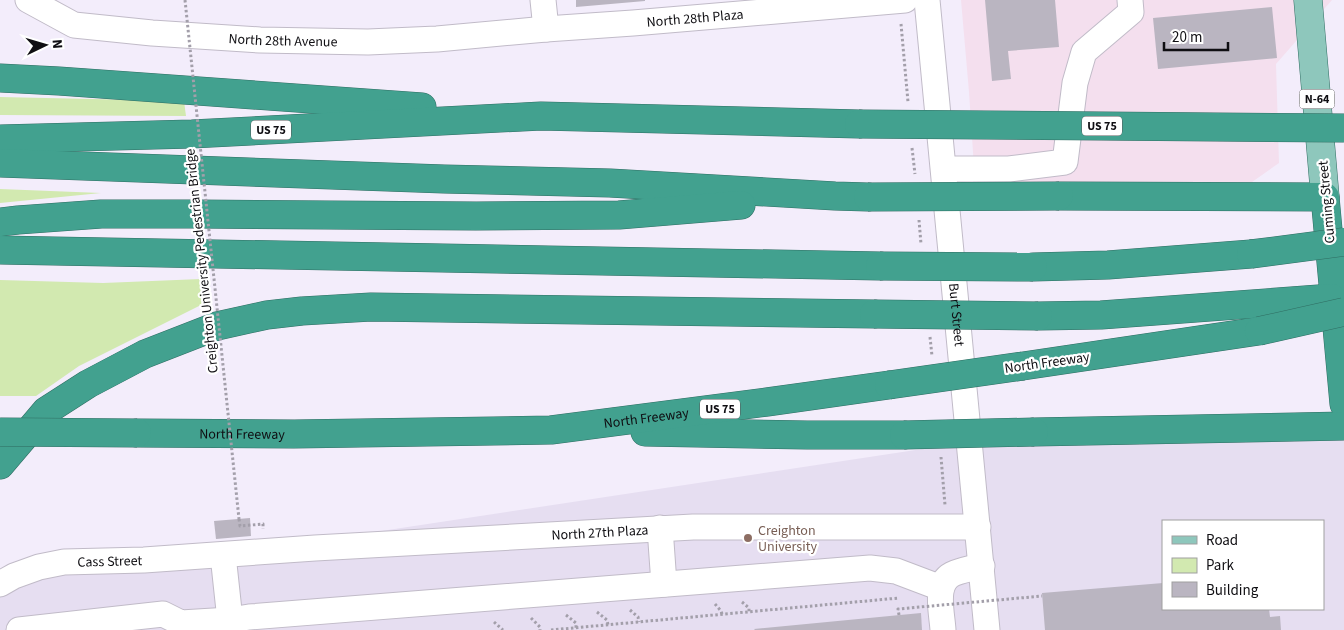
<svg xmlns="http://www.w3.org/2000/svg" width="1344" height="630" font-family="'Source Sans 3',sans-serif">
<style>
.industrial{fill:#f4dfee}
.built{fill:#e6def1;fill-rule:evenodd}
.green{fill:#d2e9b0}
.building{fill:#bab5c1}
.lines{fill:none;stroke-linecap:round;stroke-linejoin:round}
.minor-casing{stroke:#c1bbc8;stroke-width:27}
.major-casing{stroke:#306e63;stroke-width:29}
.highway-casing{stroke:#306e63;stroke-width:29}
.path{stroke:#a39faa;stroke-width:3;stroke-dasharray:2.5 2.5;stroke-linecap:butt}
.minor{stroke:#fff;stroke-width:25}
.major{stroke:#8ec7bc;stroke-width:28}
.highway{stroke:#42a18f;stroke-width:28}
.highway-bridge-casing{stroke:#306e63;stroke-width:29;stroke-linecap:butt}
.path-bridge{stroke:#a39faa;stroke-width:3;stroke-dasharray:2.5 2.5;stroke-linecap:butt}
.highway-bridge{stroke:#42a18f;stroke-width:28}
.education-dot{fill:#8d6e63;stroke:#fff;stroke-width:2}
.labels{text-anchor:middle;stroke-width:4.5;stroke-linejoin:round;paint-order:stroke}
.shield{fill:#fff;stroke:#575659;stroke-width:1}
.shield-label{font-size:12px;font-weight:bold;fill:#0f0e12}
.street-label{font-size:14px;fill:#0f0e12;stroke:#fff}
.education-label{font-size:14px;fill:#785e54;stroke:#fff;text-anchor:start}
</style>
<rect width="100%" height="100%" fill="#f3edfb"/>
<!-- industrial -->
<path class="industrial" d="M961 0H1332L1276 64 1279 163 1252 182H975L969 92Z"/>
<!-- built -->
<path class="built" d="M1344 426V630H0V584L14 576 223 555 1034 432ZM1163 521H1323V609H1163Z"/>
<!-- green -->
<g class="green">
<path d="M0 97 184 101 186 116 0 115Z"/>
<path d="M0 189 101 193 0 203Z"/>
<path d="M201 279 203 304 79 366 36 396H0V280L103 283Z"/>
</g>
<!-- building -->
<g class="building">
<path d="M576 0H645V1L576 7Z"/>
<path d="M985 0H1055L1059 47 1008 51 1011 79 992 81Z"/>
<path d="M1272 7 1277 58 1158 69 1153 18Z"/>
<path d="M250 518 251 536 216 539 214 521Z"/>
<path d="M1163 583V609H1269L1270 617 1280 616 1281 630H1045L1042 593Z"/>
<path d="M921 613 922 630H755L754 629Z"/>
</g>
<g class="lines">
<defs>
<g id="minor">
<path id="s1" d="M28 0 74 25 152 33 260 40 368 42 437 39 546 29 633 23 905 0"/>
<path d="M543 0 546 29"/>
<path id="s2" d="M927 0 987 630"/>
<path d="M944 169H1009L1065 162 1075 83 1084 52 1131 12 1130 0"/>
<path d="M660 528 664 584"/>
<path d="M223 555 230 620"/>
<path id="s3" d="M0 584 14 576 39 567 64 562 144 560 315 548 693 527H978"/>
<path d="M19 630 163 614 181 623 230 620 249 617 870 568 896 571 941 588"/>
<path d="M943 630C942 612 933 581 955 573 963 570 973 568 982 566"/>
</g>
<path id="major" d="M1308 0 1325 197"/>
<g id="highway">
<path d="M0 78 59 81 422 107"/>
<path d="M0 139 192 134 541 116 859 124"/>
<path d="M0 163 444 179 610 183 835 196 868 197"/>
<path d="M1059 196 1325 197 1344 404"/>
<path d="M0 222 18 220 101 214H196L476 216 619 215 741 205"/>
<path d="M0 250 880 266"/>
<path d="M1033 267 1108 265 1251 254"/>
<path d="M1038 316 1101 315 1332 298"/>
<path d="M1023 366 1259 331"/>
<path d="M645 432 807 435H904"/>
<path d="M1034 432 1344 426"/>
<path id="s4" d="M137 433 294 434 551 430 767 402 889 385"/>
<path d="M0 465 46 411 88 384 145 354 217 326 267 315 302 311 371 307 874 314"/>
</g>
</defs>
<!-- minor casing -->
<use href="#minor" class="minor-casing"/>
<!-- major casing -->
<use href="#major" class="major-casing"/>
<!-- highway casing -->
<use href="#highway" class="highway-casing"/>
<!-- path -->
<g class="path">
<path d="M901 24 908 102"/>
<path d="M912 148 915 174"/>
<path d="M919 220 921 244"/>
<path d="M930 337 932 356"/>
<path d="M941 457 945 505"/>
<path d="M239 519 240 526 263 524V529"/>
<path d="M742 602 749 608V612"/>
<path d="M715 604 721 611 722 614"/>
<path d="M630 610 638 617 639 622"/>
<path d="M597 612 607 620 608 625"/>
<path d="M566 615 576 623V628"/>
<path d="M531 618 540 627V630"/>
<path d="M494 622 503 630"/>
<path d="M551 630 899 598"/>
</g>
<!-- minor -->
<use href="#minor" class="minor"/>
<!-- major -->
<use href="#major" class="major"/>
<!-- highway -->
<use href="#highway" class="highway"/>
<defs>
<g id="highway-bridge">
<path d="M859 124 1344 128"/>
<path d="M868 197 1059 196"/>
<path d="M1251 254 1344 242"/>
<path d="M880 266 1033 267"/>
<path d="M874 314 1038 316"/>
<path d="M1259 331 1344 312"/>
<path d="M889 385 1023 366"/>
<path d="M0 432 137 433"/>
<path d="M904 435 1034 432"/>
</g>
</defs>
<!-- highway-bridge casing -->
<use href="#highway-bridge" class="highway-bridge-casing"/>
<!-- path-bridge -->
<g class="path-bridge">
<path d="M185 0 239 519"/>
<path d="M899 615 898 609 1042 596"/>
</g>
<!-- highway-bridge -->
<use href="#highway-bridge" class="highway-bridge"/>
</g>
<!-- markers -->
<circle class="education-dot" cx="748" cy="538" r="5"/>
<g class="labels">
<!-- shield labels -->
<g class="shield">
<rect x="1299.5" y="89.5" width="35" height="19" rx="4"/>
<rect x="1082" y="116.5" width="40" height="19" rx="4"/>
<rect x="251" y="120.5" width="40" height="19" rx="4"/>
<rect x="700" y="399.5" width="40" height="19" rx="4"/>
</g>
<g class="shield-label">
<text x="1317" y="103">N-64</text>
<text x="1102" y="130">US 75</text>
<text x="271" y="134">US 75</text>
<text x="720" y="413">US 75</text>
</g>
<!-- street labels -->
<g class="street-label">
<text dy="5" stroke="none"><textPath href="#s1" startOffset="675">North 28th Plaza</textPath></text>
<text dy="5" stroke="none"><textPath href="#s1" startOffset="262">North 28th Avenue</textPath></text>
<text transform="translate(1326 202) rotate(-95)" y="5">Cuming Street</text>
<text transform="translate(201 261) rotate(-96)" y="5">Creighton University Pedestrian Bridge</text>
<text dy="5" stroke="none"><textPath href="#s2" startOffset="316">Burt Street</textPath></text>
<text transform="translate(1047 362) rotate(-8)" y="5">North Freeway</text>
<text dy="5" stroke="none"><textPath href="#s4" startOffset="510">North Freeway</textPath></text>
<text dy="5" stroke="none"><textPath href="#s4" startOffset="105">North Freeway</textPath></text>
<text dy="5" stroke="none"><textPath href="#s3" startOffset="605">North 27th Plaza</textPath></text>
<text dy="5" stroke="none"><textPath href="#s3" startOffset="114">Cass Street</textPath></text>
</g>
<!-- education labels -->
<g class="education-label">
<text x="758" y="535">Creighton<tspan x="758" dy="16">University</tspan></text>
</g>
</g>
<!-- legend -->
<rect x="1162" y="520" width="162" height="90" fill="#ffffff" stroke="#9f9fa0"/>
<rect x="1172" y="536" width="25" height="8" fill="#8ec7bc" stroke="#9f9fa0"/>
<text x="1206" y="545" font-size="15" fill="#0f0e12">Road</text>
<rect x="1172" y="558" width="25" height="15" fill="#d2e9b0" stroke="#9f9fa0"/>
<text x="1206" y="570" font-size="15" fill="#0f0e12">Park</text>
<rect x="1172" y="582" width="25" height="15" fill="#bab5c1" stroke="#9f9fa0"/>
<text x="1206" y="595" font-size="15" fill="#0f0e12">Building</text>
<!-- north arrow -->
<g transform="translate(45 45) rotate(85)" stroke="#ffffff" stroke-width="4" paint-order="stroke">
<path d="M0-4L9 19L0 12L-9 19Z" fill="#0f0e12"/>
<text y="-8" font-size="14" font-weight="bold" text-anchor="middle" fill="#0f0e12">N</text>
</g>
<!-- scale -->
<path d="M1164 42v8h64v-8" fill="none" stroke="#0f0e12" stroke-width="2.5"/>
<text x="1172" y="42" font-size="15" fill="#0f0e12" stroke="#ffffff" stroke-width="4" paint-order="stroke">20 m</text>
</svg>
